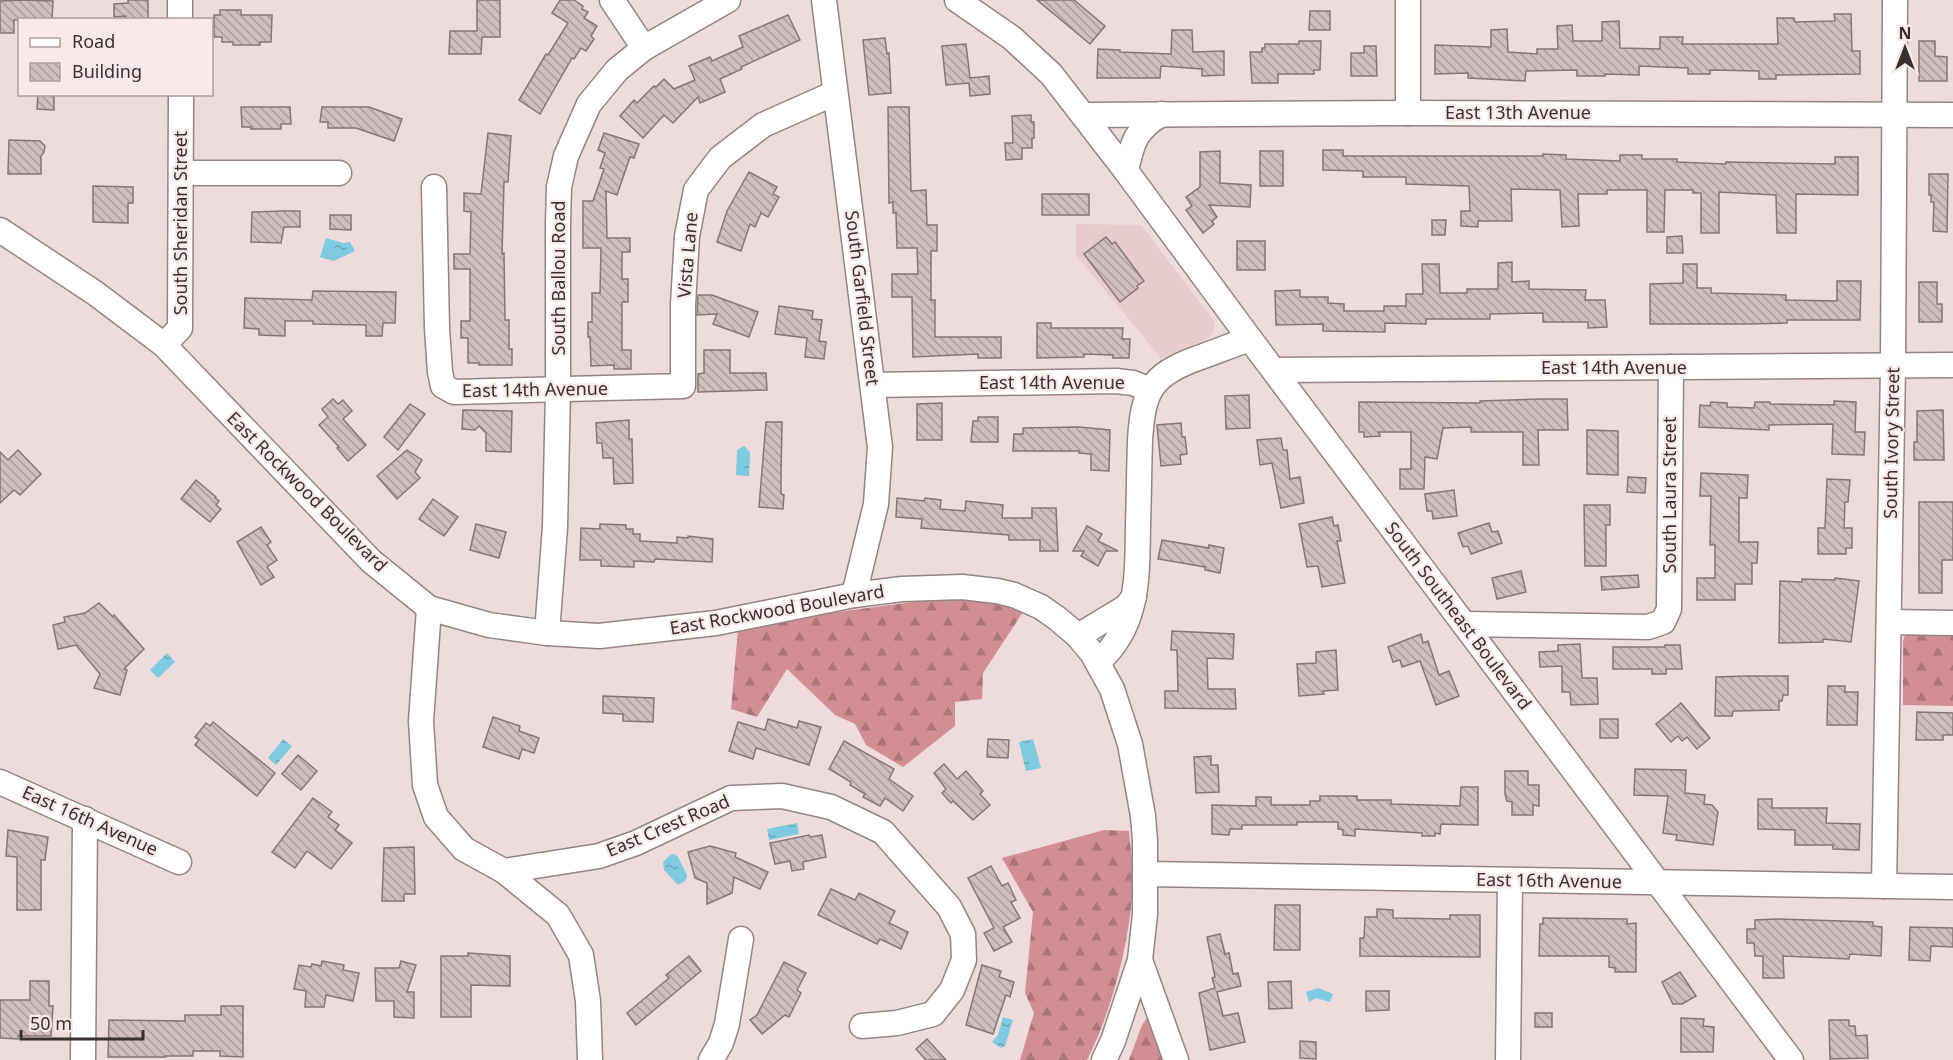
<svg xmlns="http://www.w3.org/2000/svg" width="1953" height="1060" font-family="'Noto Sans',sans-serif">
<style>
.built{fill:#e6cccc}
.forest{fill:url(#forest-firs)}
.water{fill:url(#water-ripples)}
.building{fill:url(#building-back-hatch);stroke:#877676;stroke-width:1.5}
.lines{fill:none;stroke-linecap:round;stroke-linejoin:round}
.minor-casing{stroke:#958484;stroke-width:27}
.minor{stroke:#fff;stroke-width:24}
.labels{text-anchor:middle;stroke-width:4.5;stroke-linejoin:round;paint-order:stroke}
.street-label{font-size:18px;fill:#393131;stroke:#fbe8e8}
</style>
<defs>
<pattern id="forest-firs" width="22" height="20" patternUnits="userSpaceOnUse" patternTransform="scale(1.5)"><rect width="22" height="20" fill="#d28f93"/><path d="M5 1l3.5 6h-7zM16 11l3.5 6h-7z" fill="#ab7579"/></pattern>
<pattern id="water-ripples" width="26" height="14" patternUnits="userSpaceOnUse" patternTransform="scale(1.5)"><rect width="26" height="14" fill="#7ecae1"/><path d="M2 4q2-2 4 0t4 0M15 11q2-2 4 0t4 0" fill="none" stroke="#68a5b7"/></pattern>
<pattern id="building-back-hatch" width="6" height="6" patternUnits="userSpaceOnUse" patternTransform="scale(1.5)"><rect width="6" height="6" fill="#d1bfbf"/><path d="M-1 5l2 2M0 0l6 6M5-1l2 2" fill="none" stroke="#ab9c9c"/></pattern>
</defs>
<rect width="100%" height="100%" fill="#eedbdb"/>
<!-- built -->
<path class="built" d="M1076 224 1141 225 1214 321 1215 328 1212 334 1207 339 1161 358 1076 255Z"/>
<!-- forest -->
<g class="forest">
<path d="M943 598 999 603 1023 612 983 673 982 699 955 702V726L903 767 866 745 855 724 835 715 787 669 757 717 731 709 738 629 807 616Z"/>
<path d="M1911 634 1953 635V706L1903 705V641L1905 635Z"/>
<path d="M1104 830 1129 831C1130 846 1133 862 1133 877 1132 934 1113 1009 1087 1060H1020L1034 1013 1025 993 1033 912 1002 858Z"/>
<path d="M1148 1016 1166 1060H1129L1142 1025Z"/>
</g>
<!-- water -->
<g class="water">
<path d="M326 238 343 243 350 242 355 251 334 261 320 257Z"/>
<path d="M744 446 750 452 749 476 736 475 737 450Z"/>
<path d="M167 653 175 662 158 678 150 670Z"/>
<path d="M283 739 292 746 276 765 268 758Z"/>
<path d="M1033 739 1041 768 1026 771 1019 742Z"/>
<path d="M797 823 799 834 769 840 767 829Z"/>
<path d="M674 854 678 857 687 875 685 881 678 885 664 870 663 862 670 855Z"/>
<path d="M1318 988 1333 994 1330 1002 1316 998 1309 1002 1306 992Z"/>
<path d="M1003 1017 1013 1020 1005 1046 1001 1048 992 1042 998 1035Z"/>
</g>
<!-- building -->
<g class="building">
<path d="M22 0 53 1 52 20H14V33H0V1Z"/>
<path d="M128 0H148V20H126V16L114 17V4L128 3Z"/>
<path d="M477 0H500V37H482L481 54H449L450 31H477Z"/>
<path d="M560 0H574L583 6 582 9 588 12 584 18 597 26 591 36 594 39 586 51 581 48 574 59 572 58 540 114 519 100 546 54 548 55 568 23 552 13Z"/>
<path d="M1037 0H1074L1105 26 1090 44Z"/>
<path d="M220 10H241V15H272L271 42H260V45H233V42H222V37H214V15H220Z"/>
<path d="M1310 11H1330V30H1309Z"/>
<path d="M1834 14H1851L1852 51H1860V74L1776 75V79H1759V71L1710 70V74H1688V68L1639 66V75L1605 74V76H1577V70L1526 71 1525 81 1468 78V73L1435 74V45L1491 47V30L1507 29 1508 52 1537 54V49H1558L1557 26 1572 25 1573 41H1602V22L1619 21 1620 48 1660 49V37H1683L1682 44H1778L1777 18H1794L1795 22 1835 21Z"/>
<path d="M788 15 800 40 741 67 742 69 720 79 725 92 700 103 698 97 673 123 664 115 643 138 620 116 634 100 637 103 654 86 656 87 664 79 674 89 695 80 689 66 710 57 712 61 743 47 739 36Z"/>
<path d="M1172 30H1192L1193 52 1224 51V75L1202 76V69L1161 66 1160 78H1097L1098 49 1120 50V52L1171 54Z"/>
<path d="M885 38 887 54 889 53 891 93 869 95 863 40Z"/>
<path d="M1299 41H1321L1320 70H1314V74H1278V83H1252L1250 52H1262V48H1265V44H1299Z"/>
<path d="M1919 41H1935V56L1947 57V81H1919Z"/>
<path d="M966 44 970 78 989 76 990 94 970 96 969 83 946 85 942 46Z"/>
<path d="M1364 46H1376L1377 76H1351V53H1364Z"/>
<path d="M38 94H54V110L37 109Z"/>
<path d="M241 107H290L291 124H281V129H251V127H242Z"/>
<path d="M322 107H369L402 119 394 141 356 128H328V122H320Z"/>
<path d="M888 107H909L911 191 926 190 927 225H937V251H931V300H935V337H1001V358H978V354L913 357 912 297H892V274H918L917 248H897L896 213H893V202L889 203Z"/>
<path d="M1031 115V122H1034V138H1032V148H1022V159L1006 160 1005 143H1013L1012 116Z"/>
<path d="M488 133 511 136 508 182H504L502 254 504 253 505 320H509V349H512V365H479V363H468V338H461V321H470V269H454V254H470L471 212 464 211V193L481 194Z"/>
<path d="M604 133 639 144 634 158 630 157 617 195 606 191 607 238H630V252H622V279H628V302H622V350H631V369H614V365L591 366 590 337H588V322H592V293H600L601 248H583V201H593L604 169 600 168 605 153 598 150Z"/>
<path d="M9 140 40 141 45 146 44 152 41 156V174H8Z"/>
<path d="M1323 150H1343V156H1543V154L1566 155V159L1620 161V155H1642V159H1677V162L1726 164V162L1835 164V157H1858V195L1796 194V233H1777L1776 195 1719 192V233H1701V193H1693V190H1665L1664 232H1647V190H1607V194H1578L1579 226 1562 227 1560 190 1511 189 1512 221H1478V227L1461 226V211H1470L1469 186 1406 184V177H1363V171L1323 170Z"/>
<path d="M1220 151V183L1251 185 1250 207 1209 205 1217 217 1212 221 1214 224 1203 233 1186 210 1192 206 1186 197 1200 187V152Z"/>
<rect x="1260" y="151" width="23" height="35"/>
<path d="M749 172 777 187 773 194 779 197 768 217 761 213 755 227 750 224 741 251 717 242 727 211Z"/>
<path d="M1929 174H1948L1947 232 1933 231 1934 202H1931V195H1929Z"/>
<path d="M93 186 133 187V203H128V223L93 222Z"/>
<rect x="1042" y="194" width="47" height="21"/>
<path d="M283 211H300V227H284L281 243 251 242 252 212Z"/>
<path d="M330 215H351V230L330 229Z"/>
<path d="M1432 220H1446L1445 235H1432Z"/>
<path d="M1682 236 1683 253H1667V237Z"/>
<path d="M1106 237 1112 244 1115 242 1144 281 1137 286 1138 288 1120 302 1084 254Z"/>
<rect x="1237" y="241" width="28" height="29"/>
<path d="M1512 262V282L1529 281V289L1586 290 1585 300H1605L1607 327 1588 328V322H1543V313L1490 314V319H1426V324L1385 323V332L1323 331V324L1276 325 1275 291 1300 290V297H1328V303L1344 304V311H1384V306H1406V294H1423L1422 264H1439L1440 293H1467V289H1498V263Z"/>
<path d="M1683 264H1697V288H1711V293L1786 295V300L1837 301V281H1861L1860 320H1787V323L1749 324H1650V284L1683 283Z"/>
<path d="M1919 282H1937V304H1942V322H1919Z"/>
<path d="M313 291 396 292 395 323H383L382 336H366V325L313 324V321H285V336L259 335V329L244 328 245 298 312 300Z"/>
<path d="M698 295H712L758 312 749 337 713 324 717 314 697 315Z"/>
<path d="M779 306 813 311 812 319 822 320 819 341 826 342 824 359 805 357 807 338 775 334Z"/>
<path d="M1037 323H1051V328H1123L1122 339H1130L1129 358H1113V355L1084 354V357L1037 358Z"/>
<path d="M704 350H730V373H766L767 390 698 392V374L704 373Z"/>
<path d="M1249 395 1250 428 1226 429 1225 396Z"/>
<path d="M333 399 338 404 343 400 352 411 343 419 366 445 348 461 337 448 339 447 319 425 328 417 322 409Z"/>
<path d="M1541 399H1567L1568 430H1538L1539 465H1523V432H1471V427L1443 428 1437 459 1425 457 1424 489H1400V469H1411V432H1379L1380 436 1364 437V432H1359V402L1480 403V401Z"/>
<path d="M1834 401 1856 402 1855 432H1865L1864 455 1832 454 1833 424 1769 425V430L1699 427 1700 405 1710 406 1711 402 1727 403V407L1754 408 1755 402H1770V404L1834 405Z"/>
<path d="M942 403V440H917V404Z"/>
<path d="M410 404 425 414 398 450 384 437Z"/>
<path d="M463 410 512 411 511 452 486 451V433L479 426 475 430 462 429Z"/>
<path d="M1943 410 1944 460H1914V442H1917V411Z"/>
<path d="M978 417H998V442H971L973 421H978Z"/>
<path d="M629 420V439H632L633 483 614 484 613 458H603L602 443H597L596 423Z"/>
<path d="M766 422H782L781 476V494L784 495 783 509 759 507Z"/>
<path d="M1181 423 1182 437H1185L1187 454 1180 455 1181 464 1161 466 1157 425Z"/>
<path d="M1079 427 1110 430 1109 471 1091 470V454L1079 453V451H1013L1014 434H1023V428Z"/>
<path d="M1587 430 1618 431V475L1587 474Z"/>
<path d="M1281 438 1283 450H1287L1290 479 1300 477 1304 503 1281 508 1272 463 1260 465 1257 440Z"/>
<path d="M18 450 41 474 20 495 14 490 0 503V452L8 460Z"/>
<path d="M407 450 422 460 415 472 420 478 397 499 377 476Z"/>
<path d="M1701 473 1748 475 1747 498H1739V542H1758L1757 563H1752V584H1735V600H1697V578H1715V545H1710L1711 496H1700Z"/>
<path d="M1628 477 1646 478 1645 493 1627 492Z"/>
<path d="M1827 479 1850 480 1848 502H1845L1844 528H1852V548H1846V554H1818V528H1825Z"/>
<path d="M196 480 216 497 215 498 219 501 216 505 221 509 210 522 181 499Z"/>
<path d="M1454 490 1457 516 1433 519 1432 511H1427L1425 494Z"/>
<path d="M897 498 924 501 925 498 941 500 940 509 965 511 966 501 1003 505 1002 518H1032V508H1056L1058 551H1040V540H1009V535L921 528 922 519 896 517Z"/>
<path d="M433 499 458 517 444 536 419 519Z"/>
<path d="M1919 502H1953V560H1942V593H1919Z"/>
<path d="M1584 505H1610V525H1606V566H1585Z"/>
<path d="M1332 517 1334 526 1338 525 1341 541H1337L1345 583 1322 587 1318 566 1307 567 1299 524Z"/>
<path d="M1489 523 1492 532 1498 531 1502 543 1471 554 1468 546 1463 547 1458 533Z"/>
<path d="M476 524 506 532 499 558 470 550Z"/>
<path d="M600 524 626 525V529H633V534H640V541L677 543V537L688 538V536L713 539 712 562 655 559 654 562 634 561V567L601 566V560H580L581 528 600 529Z"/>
<path d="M1087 526 1102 534 1098 541 1118 551H1106L1098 566 1081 556 1084 551H1073Z"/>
<path d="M261 527 271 542 267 545 277 560 267 567 274 577 261 585 237 542Z"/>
<path d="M1162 540 1209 548V545L1224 548 1220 573 1205 570V567L1158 559Z"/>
<path d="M1521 571 1526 592 1497 599 1492 578Z"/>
<path d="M1638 575 1639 587 1602 590 1601 577Z"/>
<path d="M1835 578 1859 581 1851 642 1823 639V642L1779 643 1780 581 1802 582V579L1835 580Z"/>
<path d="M99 603 113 617 114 615 144 649 124 669 127 670 120 695 94 688 100 674 76 645 58 649 53 625 65 622 64 617 85 613Z"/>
<path d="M1172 631 1234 634 1233 659 1207 658 1208 689H1235L1236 709 1165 708V691H1178L1177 650H1171Z"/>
<path d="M1421 634 1423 643 1428 641 1439 675 1449 671 1459 696 1436 705 1420 661 1402 667 1400 660 1393 662 1388 647Z"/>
<path d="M1580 644 1582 678H1597L1598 704 1571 705 1570 692H1562V666L1540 667 1539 652 1558 651V645Z"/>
<path d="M1665 645H1680L1682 669H1666V674H1652V669H1613V647H1665Z"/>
<path d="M1336 650 1338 690 1323 691 1324 694 1299 696 1297 664 1316 663V652Z"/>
<path d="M1746 676H1788V695H1783L1782 701H1779V710L1733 711 1732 716H1715L1716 677Z"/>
<path d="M1828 686H1845V692H1858L1857 725H1827Z"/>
<path d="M603 696 654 698 653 722 623 721V714L603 713Z"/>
<path d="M1681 703 1710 738 1697 749 1687 737 1682 741 1678 736 1671 742 1656 724Z"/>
<path d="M1917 712 1953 713V735H1943V740H1916Z"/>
<path d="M493 717 520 726 519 731 539 738 534 753 522 749 519 759 483 747Z"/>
<path d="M768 719 797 728 799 721 821 727 809 765 756 748 753 759 729 751 738 722 765 730Z"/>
<rect x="1600" y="719" width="18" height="19"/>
<path d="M213 722 275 773 257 796 195 745 199 740 195 737 206 723 210 726Z"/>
<path d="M988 739 1009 740 1008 758 987 757Z"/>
<path d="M844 741 894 769 889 779 913 796 903 811 885 798 880 806 863 797 865 794 850 785 851 782 829 769Z"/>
<path d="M298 755 317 771 301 790 282 774Z"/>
<path d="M1211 756V765H1218L1219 792 1196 793 1194 757Z"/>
<path d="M944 764 957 779 966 771 983 791 980 794 990 805 973 820 953 801 951 803 942 793 946 789 934 773Z"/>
<path d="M1635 769 1686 770 1685 793 1705 795 1704 804 1712 805 1718 812 1713 845 1676 840 1677 835 1663 833 1668 796 1634 795Z"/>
<path d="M1505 771H1528V785H1539V806L1533 805V815H1512V802L1507 801 1505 794Z"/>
<path d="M1461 787H1478V825L1441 824 1440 834 1435 833V836H1422V833L1355 829V836L1343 835V830L1338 829V822H1297V825H1242V829H1230L1229 835 1212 834V805L1256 806V797H1271V805H1310V801H1320V796H1357V800H1391V804L1460 806Z"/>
<path d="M313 798 332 812 328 817 339 825 335 830 352 843 331 869 307 851 295 868 272 852Z"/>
<path d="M1758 799H1772V808H1827L1826 823 1860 824 1859 850 1833 849V845H1795V830L1758 829Z"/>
<path d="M8 830 48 837 45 860H41V910H17V857L6 856Z"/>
<path d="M809 835 810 837 822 835 826 857 803 862 804 869 792 871 790 861 775 864 770 843Z"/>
<path d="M710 846 736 853 735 857 768 872 760 889 734 877 732 893 707 904V883L695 878 688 852Z"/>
<path d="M414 847 415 894H404V901H382L384 848Z"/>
<path d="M991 866 1002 886 1008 883 1016 900 1011 902 1020 918 1003 927 1012 942 994 951 984 933 994 928 968 878Z"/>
<path d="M831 889 855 900 859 893 895 911 889 923 908 932 901 949 880 939 877 944 818 915Z"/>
<path d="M1275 905H1300V950H1274Z"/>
<path d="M1377 909 1393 910V918L1450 919V915H1480V957L1360 956V938H1364L1365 917H1377Z"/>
<path d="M1543 918 1627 919V924L1636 923V972H1615V968L1609 967V956H1539L1540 924H1543Z"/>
<path d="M1776 919 1873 922V926L1882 927 1881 956 1850 954 1849 959 1783 956 1784 978H1763V956H1755L1754 943H1747V929H1755V920Z"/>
<path d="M1910 927 1953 928V947L1931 946 1930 961 1909 960Z"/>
<path d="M1220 934 1225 954 1229 953 1233 974 1238 973 1241 986 1217 992 1223 1016 1238 1013 1245 1042 1210 1050 1199 993 1215 988 1212 978 1215 977 1207 937Z"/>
<path d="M468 953 510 956V986L471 985V1017H441V956H468Z"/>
<path d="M689 956 701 971 636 1025 627 1013 669 978 666 975Z"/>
<path d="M322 961 344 965 343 970 359 973 353 1001 326 995 324 1007H305L306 991 294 989 299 965 311 967 312 964 321 966Z"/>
<path d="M401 961 416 965 407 992H414V1018L394 1017V1001H376L375 968H399Z"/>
<path d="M784 962 806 973 797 990 801 993 789 1017 785 1015 762 1034 750 1020 757 1015Z"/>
<path d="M982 965 1001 971 999 977 1014 982 1010 997 1006 995 993 1034 966 1025Z"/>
<path d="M1680 972 1696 996 1682 1004H1673L1662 982Z"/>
<path d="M30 981H49V1006H53L51 1036H18V1039L0 1038V1000H30Z"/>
<path d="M1291 981 1292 1008 1269 1009 1268 982Z"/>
<path d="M1366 991H1389V1010L1366 1011Z"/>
<path d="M221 1006H243V1057L220 1056V1051H193V1056H166V1057H108L109 1020 185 1021V1015H221Z"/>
<rect x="1535" y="1013" width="17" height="14"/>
<path d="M1681 1018 1704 1019 1703 1026 1714 1027 1713 1052H1681Z"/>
<path d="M1829 1020H1849V1026H1855L1856 1036 1867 1035 1868 1058 1830 1059Z"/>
<path d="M927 1039 946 1060H926L916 1049Z"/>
<path d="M1300 1041 1316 1042V1059L1300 1058Z"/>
</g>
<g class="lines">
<defs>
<g id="minor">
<path d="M180 0V20"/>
<path d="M612 0 644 48"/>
<path d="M824 0 880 447 876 504 854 595"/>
<path d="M957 0 1012 38 1051 74 1126 171 1250 339 1791 1060"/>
<path d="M1408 0V113"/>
<path d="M1083 115 1408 113 1953 115"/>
<path d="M1126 171C1132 143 1136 128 1162 114"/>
<path d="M182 173H339"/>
<path d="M434 187 437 328 440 372 443 386 454 392 683 386V305L687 236 696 190 720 158 763 125 835 93"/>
<path d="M0 230 95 293 164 345 371 561 429 608 489 625 547 633 599 636 716 623 854 595 902 589 962 587 997 591 1014 595 1041 607 1058 619 1078 636 1092 653 1112 689 1130 744 1143 816 1145 841V914L1140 960 1113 1041 1104 1060"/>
<path d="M164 345 180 328 181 94"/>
<path d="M1274 370 1953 365"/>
<path d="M874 385 1116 381 1133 383 1150 390"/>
<path d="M429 608 421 721 425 785 436 817 464 849 504 871 558 915 581 955 588 1001 590 1060"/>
<path d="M1889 622 1953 623"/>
<path d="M1464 624 1648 627 1663 622 1669 609 1671 367"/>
<path d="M547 633 555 527 558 391V223L559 187 566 156 589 104 617 70 644 48 728 0"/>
<path d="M1078 636 1126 607 1134 597"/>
<path d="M1098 662C1140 625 1137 575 1138 524 1139 497 1139 469 1140 441 1143 392 1150 375 1198 358 1215 352 1232 345 1250 339"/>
<path d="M0 782 179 862"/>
<path d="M504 871 599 856 636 843 731 798 782 796 831 807 883 832 949 907 963 934 964 960 952 990 933 1014 897 1023 862 1026"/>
<path d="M1146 874 1953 887"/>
<path d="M1884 886 1893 366 1895 0"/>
<path d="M1140 960 1176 1060"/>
<path d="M83 1060 85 819"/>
<path d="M711 1060 721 1043 727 1024 741 939"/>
<path d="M1508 1060 1510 881"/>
</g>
</defs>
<!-- minor casing -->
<use href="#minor" class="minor-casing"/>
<!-- minor -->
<use href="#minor" class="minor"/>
</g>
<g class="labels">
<!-- street labels -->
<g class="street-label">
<text x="1518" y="119">East 13th Avenue</text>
<text transform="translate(181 223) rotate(-90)" y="6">South Sheridan Street</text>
<text transform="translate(688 255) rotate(-85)" y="6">Vista Lane</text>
<text transform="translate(559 278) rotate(-90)" y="6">South Ballou Road</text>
<text transform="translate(862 298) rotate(83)" y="6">South Garfield Street</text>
<text x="1614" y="374">East 14th Avenue</text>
<text x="1052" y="389">East 14th Avenue</text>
<text transform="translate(535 390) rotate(-1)" y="6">East 14th Avenue</text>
<text transform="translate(1892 443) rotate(-89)" y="6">South Ivory Street</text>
<text transform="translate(307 492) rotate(45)" y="6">East Rockwood Boulevard</text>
<text transform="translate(1670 495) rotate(-90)" y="6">South Laura Street</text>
<text transform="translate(777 610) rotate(-10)" y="6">East Rockwood Boulevard</text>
<text transform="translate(1458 616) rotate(53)" y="6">South Southeast Boulevard</text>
<text transform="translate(90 821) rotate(24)" y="6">East 16th Avenue</text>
<text transform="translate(668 826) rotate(-23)" y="6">East Crest Road</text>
<text transform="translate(1549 881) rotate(1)" y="6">East 16th Avenue</text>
</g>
</g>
<!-- legend -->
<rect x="18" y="18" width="195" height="78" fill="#fbe8e8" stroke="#ad9f9f" stroke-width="1.5"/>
<rect x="30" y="38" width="30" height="9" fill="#ffffff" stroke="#ad9f9f" stroke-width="1.5"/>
<text x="72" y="48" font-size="18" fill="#393131">Road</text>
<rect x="30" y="63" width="30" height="18" fill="url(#building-back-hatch)" stroke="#ad9f9f" stroke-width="1.5"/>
<text x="72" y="78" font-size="18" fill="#393131">Building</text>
<!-- north arrow -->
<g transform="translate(1905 48)" stroke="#fbe8e8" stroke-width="4.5" paint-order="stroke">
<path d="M0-4.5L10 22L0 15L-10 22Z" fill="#393131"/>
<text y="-9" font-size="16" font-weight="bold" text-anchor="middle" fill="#393131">N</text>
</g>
<!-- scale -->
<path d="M21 1030v9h122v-9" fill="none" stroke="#393131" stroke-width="3"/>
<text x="30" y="1030" font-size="18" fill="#393131" stroke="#fbe8e8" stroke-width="4.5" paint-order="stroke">50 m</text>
</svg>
